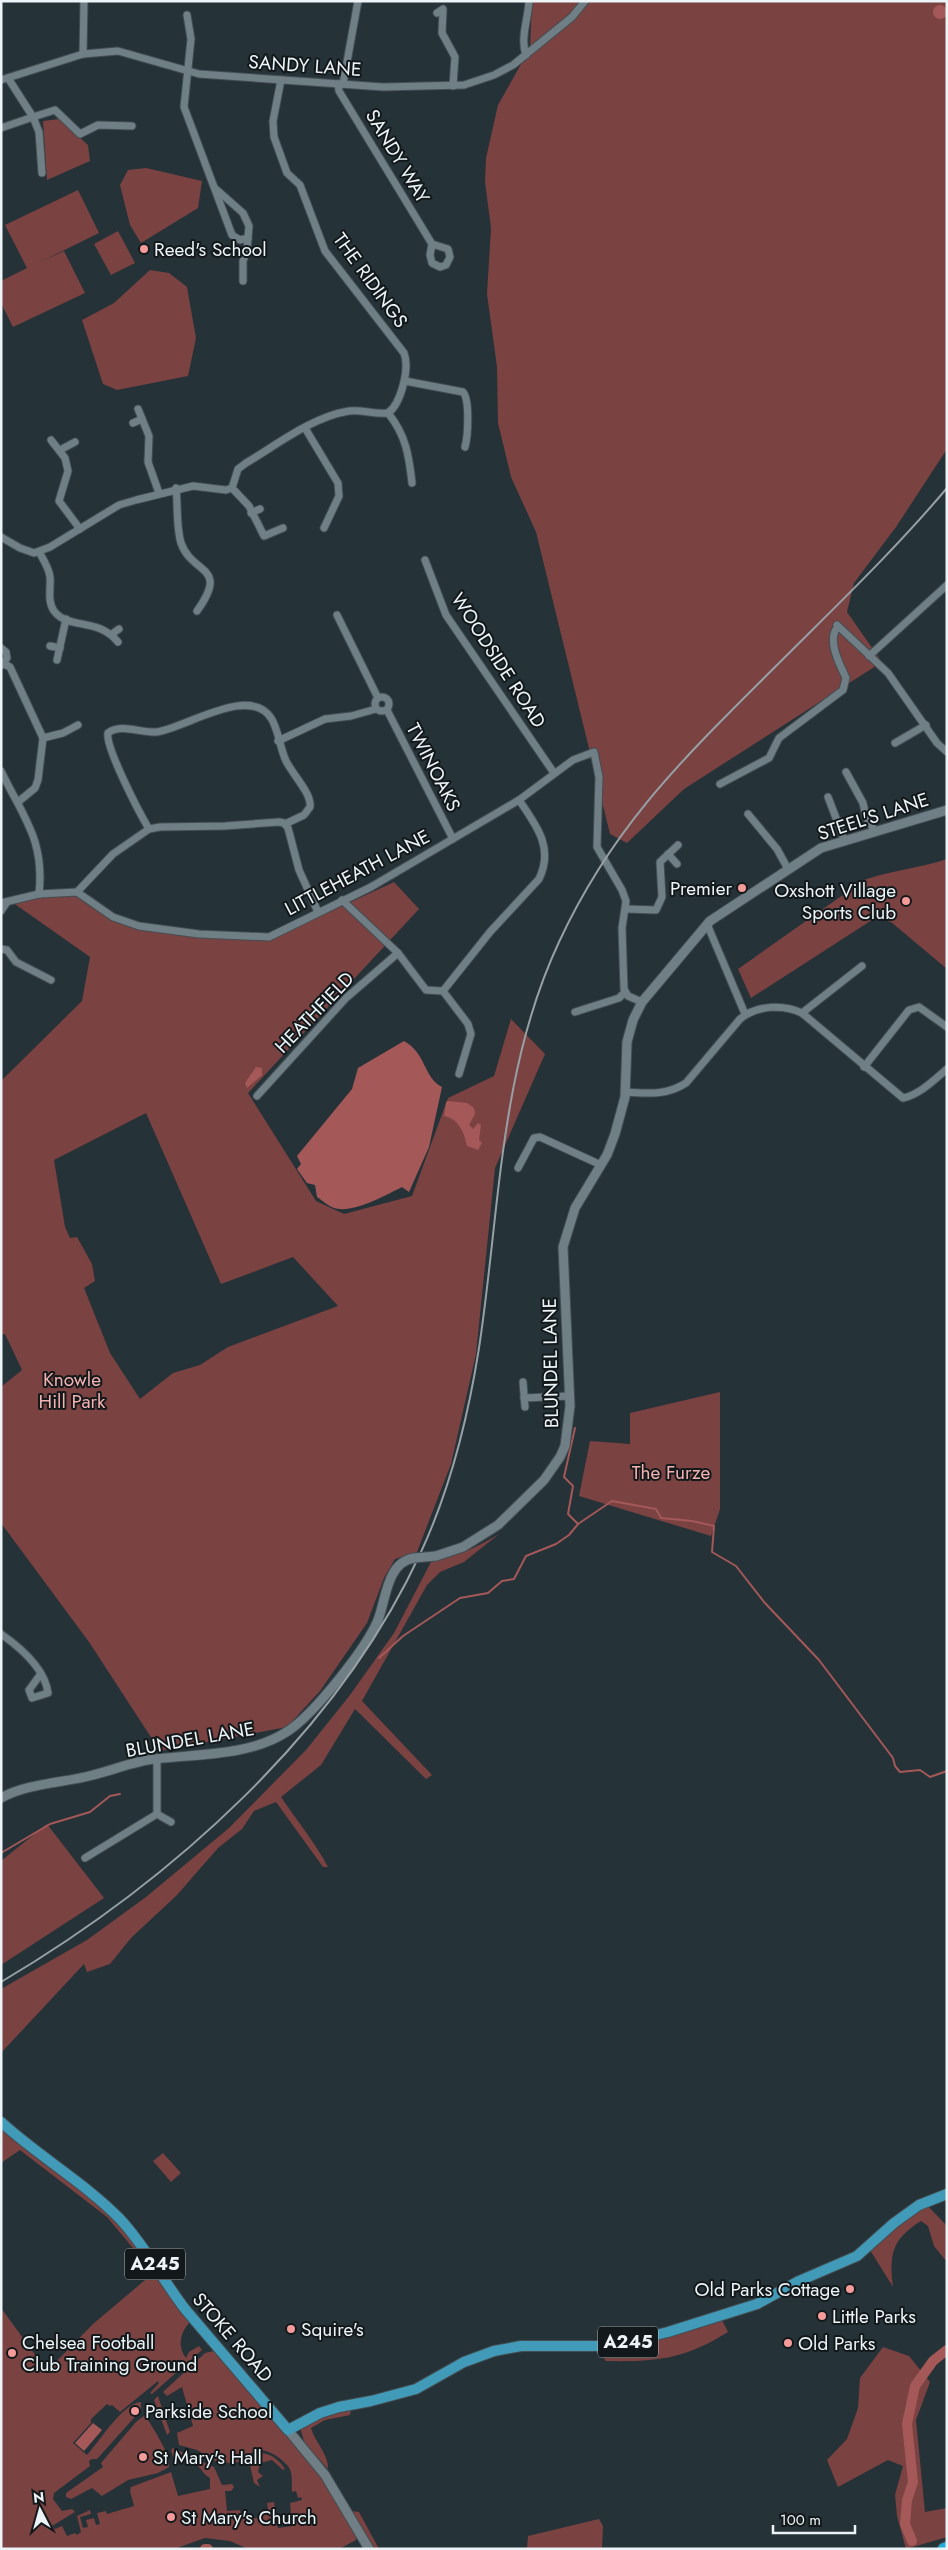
<svg xmlns="http://www.w3.org/2000/svg" width="948" height="2550" font-family="Jost,sans-serif">
<style>
.green{fill:#7b4242;fill-rule:evenodd}
.water{fill:#a45858}
.lines{fill:none;stroke-linecap:round;stroke-linejoin:round}
.stream{stroke:#a45858;stroke-width:2}
.river{stroke:#a45858;stroke-width:10}
.minor-casing{stroke:#434e53;stroke-width:9}
.tertiary-casing{stroke:#434e53;stroke-width:11}
.primary-casing{stroke:#434e53;stroke-width:12}
.motorway-casing{stroke:#434e53;stroke-width:14}
.minor{stroke:#707f86;stroke-width:7}
.tertiary{stroke:#707f86;stroke-width:9}
.primary{stroke:#419bb8;stroke-width:10}
.motorway{stroke:#21adda;stroke-width:12}
.rail{stroke:#96a0a5;stroke-width:2}
.tertiary-bridge-casing{stroke:#434e53;stroke-width:11;stroke-linecap:butt}
.tertiary-bridge{stroke:#707f86;stroke-width:9}
.poi-dot{fill:#f59b9a;stroke:#13191b;stroke-width:2}
.labels{text-anchor:middle;stroke-width:4;stroke-linejoin:round;paint-order:stroke}
.shield{fill:#13191b;stroke:#abb2b6;stroke-width:1}
.shield-label{font-size:18px;font-weight:bold;fill:#ecf4f8}
.street-label{font-size:19px;fill:#ecf4f8;stroke:#13191b}
.poi-label{font-size:19px;fill:#ecf4f8;stroke:#13191b;text-anchor:start}
.park-label{font-size:19px;fill:#f3b1af;stroke:#13191b}
</style>
<rect width="100%" height="100%" fill="#253238"/>
<!-- green -->
<g class="green">
<path d="M532 1H947V449L896 527 854 583 847 612 882 662 684 789 627 843 610 834 536 532 511 477 498 423 497 367 487 294 491 228 485 182 486 158 498 105 530 48Z"/>
<path d="M59 119 88 145 90 161 47 180 43 121Z"/>
<path d="M146 168 202 181 198 208 141 243 130 225 120 185 128 170Z"/>
<path d="M78 190 99 233 38 263 64 251 85 293 13 327 1 303V281L27 268 5 225Z"/>
<path d="M118 231 135 263 111 275 94 244Z"/>
<path d="M150 270 169 273 187 287 196 338 188 376 117 390 103 384 82 320 114 303Z"/>
<path d="M947 859V969L891 922 875 918 751 998 738 969 857 885 856 883C885 871 917 869 947 859Z"/>
<path d="M394 882 419 909 248 1093 316 1201 344 1214 412 1196 448 1098 494 1076 511 1019 545 1054 495 1168 476 1354 451 1464 417 1552 395 1559 384 1578 367 1623 320 1691 287 1727 160 1751 89 1642 1 1523V1387L22 1370 5 1334 1 1335V1081L82 1001 90 957 12 902 38 896 77 894 112 919 269 940ZM146 1113 221 1284 293 1257 338 1306 228 1347 200 1365 173 1373 140 1399 110 1353 84 1288 95 1281 92 1264 77 1237 70 1238 65 1227 54 1160Z"/>
<path d="M720 1392V1509L711 1536 579 1496 590 1441 630 1444V1413Z"/>
<path d="M499 1534 464 1562 440 1572 427 1585 362 1701 432 1775 426 1779 355 1709 321 1765 281 1797C297 1821 315 1842 328 1867H323L276 1802 254 1811 242 1829 218 1848 177 1895 131 1938 110 1964 87 1972 84 1964 1 2053V1989L87 1940 146 1897 229 1828 306 1750 350 1695 394 1633 432 1560C457 1557 477 1547 499 1534Z"/>
<path d="M47 1824 104 1898 1 1965V1861Z"/>
<path d="M1 2126 116 2218 191 2321C180 2332 177 2346 186 2358L189 2352 199 2346 202 2350 152 2394 150 2393 159 2383 158 2381 120 2412 112 2405 110 2406 107 2404 91 2419V2423L73 2443 87 2455C99 2442 123 2403 141 2402V2410L97 2459H92L89 2461 90 2466 54 2493 53 2499 62 2511 72 2509 75 2512 52 2526 55 2529 62 2526 67 2536 75 2533 77 2535 81 2532 77 2516 90 2510 91 2514 80 2517 83 2528 88 2527 86 2520 94 2518 96 2525 100 2524 97 2513 106 2511 107 2514 134 2506 130 2491 131 2487 171 2472 178 2496 210 2489V2478C204 2475 203 2471 198 2466 190 2459 183 2462 174 2460L171 2450 173 2448 214 2467 222 2485 232 2484 234 2487 231 2491H225L227 2511 240 2510 241 2517 246 2516 249 2519 262 2517 263 2510 268 2509 267 2503 274 2502 278 2528 292 2526 290 2503 302 2500 301 2497 298 2498 296 2491 292 2492C291 2483 294 2473 287 2465 276 2453 254 2441 245 2461L231 2463 217 2462 197 2450 179 2445 177 2433 193 2426 182 2387 167 2396 163 2392 205 2353 218 2350 322 2477 356 2534V2540L339 2549H248L230 2541 205 2538 174 2549H1V2308L47 2371 93 2324 151 2275 143 2260 107 2217 20 2150 1 2163Z"/>
<path d="M163 2153 181 2173 171 2182 153 2161Z"/>
<path d="M926 2204 947 2226V2262L934 2246 928 2226 921 2221C892 2239 889 2254 893 2287L870 2250 915 2211Z"/>
<path d="M721 2318 728 2332C685 2359 656 2362 606 2361L600 2353V2350Z"/>
<path d="M883 2347 909 2356 930 2382 916 2420 925 2512 947 2508V2537L906 2549 897 2516 895 2495 903 2466 888 2460 838 2487 827 2460 847 2439 858 2408 860 2378Z"/>
<path d="M158 2396 170 2432 167 2435 154 2400Z"/>
<path d="M351 2410 350 2415 325 2420 311 2428C315 2442 329 2455 328 2469L305 2444 300 2428 332 2411Z"/>
<path d="M145 2415C152 2427 171 2454 169 2467L158 2473 128 2480 102 2496 92 2488 71 2499 66 2497V2493L103 2467 101 2463 136 2422Z"/>
<path d="M257 2453C269 2452 279 2459 285 2469L283 2470 272 2460 260 2463 258 2472 263 2476 257 2480 260 2487 254 2483 249 2461 252 2455Z"/>
<path d="M351 2511 359 2512 379 2549H372Z"/>
<path d="M599 2519 603 2526 602 2549H527L528 2536Z"/>
</g>
<!-- water -->
<g class="water">
<circle cx="940" cy="12" r="7"/>
<path d="M404 1041C427 1054 423 1077 442 1087L429 1147 409 1192 402 1187C386 1195 352 1214 334 1208 328 1206 322 1200 317 1197L315 1185 307 1183 297 1169 301 1164 297 1156 352 1089 358 1068Z"/>
<path d="M256 1067 262 1068V1075L247 1088 245 1083Z"/>
<path d="M449 1101 467 1103 474 1108 475 1114 469 1125 473 1129 478 1123 481 1125 479 1140 482 1143 478 1150 467 1146C464 1132 459 1119 444 1116L446 1102Z"/>
<path d="M93 2423 102 2430 84 2451 75 2443Z"/>
</g>
<g class="lines">
<!-- stream -->
<g class="stream">
<path d="M575 1428 564 1477 573 1486 568 1514 578 1524"/>
<path d="M379 1658 403 1636 460 1598 488 1593 502 1581 514 1579 526 1556 556 1544 569 1535 578 1524 612 1501 656 1509 661 1518 692 1521 714 1526 712 1552 736 1566 764 1602 819 1660 893 1758 895 1766 900 1772 920 1770 930 1777 947 1771"/>
<path d="M1 1853 50 1824 90 1812 110 1796 120 1794"/>
</g>
<!-- river -->
<g class="river">
<path d="M912 2541 905 2524 907 2500 913 2482 907 2424 915 2386 933 2361 947 2350"/>
<path d="M205 2549H208"/>
</g>
<defs>
<g id="minor">
<path d="M437 13 443 9 442 33 455 57 453 86"/>
<path d="M187 15 191 39 184 107 232 235 240 240 248 238"/>
<path d="M83 54 84 1"/>
<path d="M526 55C520 38 528 20 529 1"/>
<path d="M8 78 33 117 55 110 80 134 98 125 132 126"/>
<path d="M1 80 83 54 118 51 199 74 383 87 464 85 494 75 513 65 572 17 585 1"/>
<path d="M281 80 273 121 274 137 287 173 300 185 325 251 404 353C410 368 401 404 388 413"/>
<path d="M338 84 339 91 432 244 448 249 450 257 446 265 440 267 432 263 430 255 432 244"/>
<path d="M343 84 358 1"/>
<path d="M1 128 33 117 39 132 42 173"/>
<path d="M217 190 243 213 249 226 247 250 243 261V281"/>
<path d="M405 381 463 392C470 400 468 436 465 447"/>
<path d="M138 409 149 436 148 462 159 493"/>
<path d="M133 423 142 419"/>
<path d="M305 428 338 483 339 496 324 528"/>
<path d="M51 440 65 458 68 471 59 501 80 529"/>
<path d="M60 450 75 442"/>
<path d="M176 488C178 505 176 527 181 543 192 575 230 565 197 611"/>
<path d="M232 488 238 469 246 463C278 444 312 417 349 411 362 409 375 415 388 413 406 435 409 456 412 483"/>
<path d="M232 488 249 506 264 536 283 528"/>
<path d="M251 513 260 509"/>
<path d="M1 537 20 548 34 553 50 547 119 505 136 500 193 486 226 490 232 488"/>
<path d="M39 552C43 559 49 568 50 577 51 588 47 601 54 611 68 630 98 617 118 642"/>
<path d="M425 560 446 615 554 773"/>
<path d="M337 615 378 698"/>
<path d="M837 625 888 673 937 743 947 752"/>
<path d="M112 634 119 629"/>
<path d="M50 646 60 648"/>
<path d="M1 648 6 652 7 658 2 665"/>
<path d="M869 656 947 585"/>
<path d="M57 660 66 619"/>
<path d="M4 664 10 667 43 738 38 780 35 788 18 802"/>
<circle cx="382" cy="704" r="7"/>
<path d="M387 710 453 839"/>
<path d="M43 738 63 733 78 725"/>
<path d="M278 741 325 719 351 716 376 709"/>
<path d="M895 743 926 725"/>
<path d="M1 771C23 817 45 840 39 894"/>
<path d="M846 772 863 803 866 817 875 831"/>
<path d="M720 784 769 758 779 738 843 690 846 678C840 665 826 639 838 627"/>
<path d="M828 797 844 839"/>
<path d="M748 814 777 849 788 869"/>
<path d="M149 829C140 814 105 747 108 733 120 723 141 733 156 732 184 729 249 684 271 718 278 728 280 748 286 761 293 775 312 794 310 807L304 815 285 824"/>
<path d="M668 854 677 864"/>
<path d="M77 892 113 854 149 829 160 827 225 826 279 822 284 823 288 828 299 870 318 912"/>
<path d="M342 900 398 953 426 990 443 991 490 932 539 879C554 848 537 826 519 800"/>
<path d="M1 903 39 894 77 892 113 917 139 926 199 934 269 937 371 887 519 800 573 760 594 752 599 777 597 847 622 890 626 901 622 928 624 989 628 996 642 1002"/>
<path d="M626 909 656 910 662 897 660 862 678 845"/>
<path d="M1 911 7 902"/>
<path d="M707 924 745 1014"/>
<path d="M1 949 7 950 16 962 51 980"/>
<path d="M443 991 468 1024 471 1034 459 1074"/>
<path d="M575 1012 619 998 625 992"/>
<path d="M802 1013 862 966"/>
<path d="M864 1067 909 1010 919 1007 947 1027"/>
<path d="M625 1092C647 1093 666 1096 686 1083L740 1019C757 1005 783 1004 802 1013L903 1098C919 1095 934 1080 947 1069"/>
<path d="M257 1096 346 998 398 953"/>
<path d="M518 1168 534 1138 540 1137 601 1165"/>
<path d="M523 1382 525 1407"/>
<path d="M524 1398 570 1396"/>
<path d="M1 1634C21 1648 45 1669 48 1693L32 1698 29 1690 40 1675"/>
<path d="M157 1814 171 1822"/>
<path d="M85 1858 157 1814V1759"/>
</g>
<g id="tertiary">
<path d="M436 1556 463 1547 498 1525 544 1480 560 1457 565 1446 570 1406 563 1247 575 1208 607 1155 615 1134 625 1097 627 1042 633 1020 642 1002 710 921 821 848 947 810"/>
<path d="M1 1798C28 1783 64 1783 93 1775 114 1770 134 1761 155 1759 197 1754 251 1756 288 1731 314 1714 366 1649 378 1620 386 1599 387 1562 414 1558"/>
<path d="M288 2430 325 2475 369 2549"/>
</g>
<path id="primary" d="M1 2122C38 2156 85 2183 120 2219 146 2247 162 2279 185 2309L288 2430 320 2413 339 2407 371 2401 416 2389 464 2362 494 2351 521 2346H610L668 2332 757 2304 799 2281 857 2256 894 2223 919 2205 947 2194"/>
<path id="motorway" d="M944 2549 947 2548"/>
</defs>
<!-- minor casing -->
<use href="#minor" class="minor-casing"/>
<!-- tertiary casing -->
<use href="#tertiary" class="tertiary-casing"/>
<!-- primary casing -->
<use href="#primary" class="primary-casing"/>
<!-- motorway casing -->
<use href="#motorway" class="motorway-casing"/>
<!-- minor -->
<use href="#minor" class="minor"/>
<!-- tertiary -->
<use href="#tertiary" class="tertiary"/>
<!-- primary -->
<use href="#primary" class="primary"/>
<!-- motorway -->
<use href="#motorway" class="motorway"/>
<!-- rail -->
<path class="rail" d="M1 1982C170 1882 338 1733 421 1552 451 1487 468 1418 479 1348 500 1211 499 1070 559 942 613 825 685 757 774 668 833 609 893 552 947 488"/>
<defs>
<path id="tertiary-bridge" d="M414 1558 436 1556"/>
</defs>
<!-- tertiary-bridge casing -->
<use href="#tertiary-bridge" class="tertiary-bridge-casing"/>
<!-- tertiary-bridge -->
<use href="#tertiary-bridge" class="tertiary-bridge"/>
</g>
<!-- markers -->
<g class="poi-dot">
<circle cx="144" cy="249" r="5"/>
<circle cx="742" cy="888" r="5"/>
<circle cx="906" cy="901" r="5"/>
<circle cx="850" cy="2289" r="5"/>
<circle cx="822" cy="2316" r="5"/>
<circle cx="291" cy="2329" r="5"/>
<circle cx="788" cy="2343" r="5"/>
<circle cx="12" cy="2353" r="5"/>
<circle cx="135" cy="2411" r="5"/>
<circle cx="143" cy="2457" r="5"/>
<circle cx="171" cy="2517" r="5"/>
</g>
<g class="labels">
<!-- shield labels -->
<g class="shield">
<rect x="125" y="2248.5" width="60" height="31" rx="4"/>
<rect x="598" y="2326.5" width="60" height="31" rx="4"/>
</g>
<g class="shield-label">
<text x="155" y="2270">A245</text>
<text x="628" y="2348">A245</text>
</g>
<!-- street labels -->
<g class="street-label">
<text transform="translate(305 65) rotate(4)" y="7">SANDY LANE</text>
<text transform="translate(398 156) rotate(59)" y="7">SANDY WAY</text>
<text transform="translate(371 280) rotate(54)" y="7">THE RIDINGS</text>
<text transform="translate(499 660) rotate(57)" y="7">WOODSIDE ROAD</text>
<text transform="translate(434 767) rotate(63)" y="7">TWINOAKS</text>
<text transform="translate(873 816) rotate(-18)" y="7">STEEL'S LANE</text>
<text transform="translate(357 872) rotate(-28)" y="7">LITTLEHEATH LANE</text>
<text transform="translate(314 1012) rotate(-46)" y="7">HEATHFIELD</text>
<text transform="translate(550 1363) rotate(-91)" y="7">BLUNDEL LANE</text>
<text transform="translate(190 1739) rotate(-10)" y="7">BLUNDEL LANE</text>
<text transform="translate(233 2337) rotate(49)" y="7">STOKE ROAD</text>
</g>
<!-- poi labels -->
<g class="poi-label">
<text x="154" y="256">Reed's School</text>
<text x="732" y="895" text-anchor="end">Premier</text>
<text x="896" y="897" text-anchor="end">Oxshott Village<tspan x="896" dy="22">Sports Club</tspan></text>
<text x="840" y="2296" text-anchor="end">Old Parks Cottage</text>
<text x="832" y="2323">Little Parks</text>
<text x="301" y="2336">Squire's</text>
<text x="22" y="2349">Chelsea Football<tspan x="22" dy="22">Club Training Ground</tspan></text>
<text x="798" y="2350">Old Parks</text>
<text x="145" y="2418">Parkside School</text>
<text x="153" y="2464">St Mary's Hall</text>
<text x="181" y="2524">St Mary's Church</text>
</g>
<!-- park labels -->
<g class="park-label">
<text x="72" y="1386">Knowle<tspan x="72" dy="22">Hill Park</tspan></text>
<text x="671" y="1479">The Furze</text>
</g>
</g>
<!-- border -->
<rect width="948" height="2550" fill="none" stroke="#ecf4f8" stroke-width="5"/>
<!-- north arrow -->
<g transform="translate(40 2510) rotate(354)" stroke="#13191b" stroke-width="4" paint-order="stroke">
<path d="M0-4L9 19L0 12L-9 19Z" fill="#ecf4f8"/>
<text y="-8" font-size="14" font-weight="bold" text-anchor="middle" fill="#ecf4f8">N</text>
</g>
<!-- scale -->
<path d="M773 2525v8h82v-8" fill="none" stroke="#ecf4f8" stroke-width="2.5"/>
<text x="780" y="2525" font-size="15" fill="#ecf4f8" stroke="#13191b" stroke-width="4" paint-order="stroke">100 m</text>
</svg>
